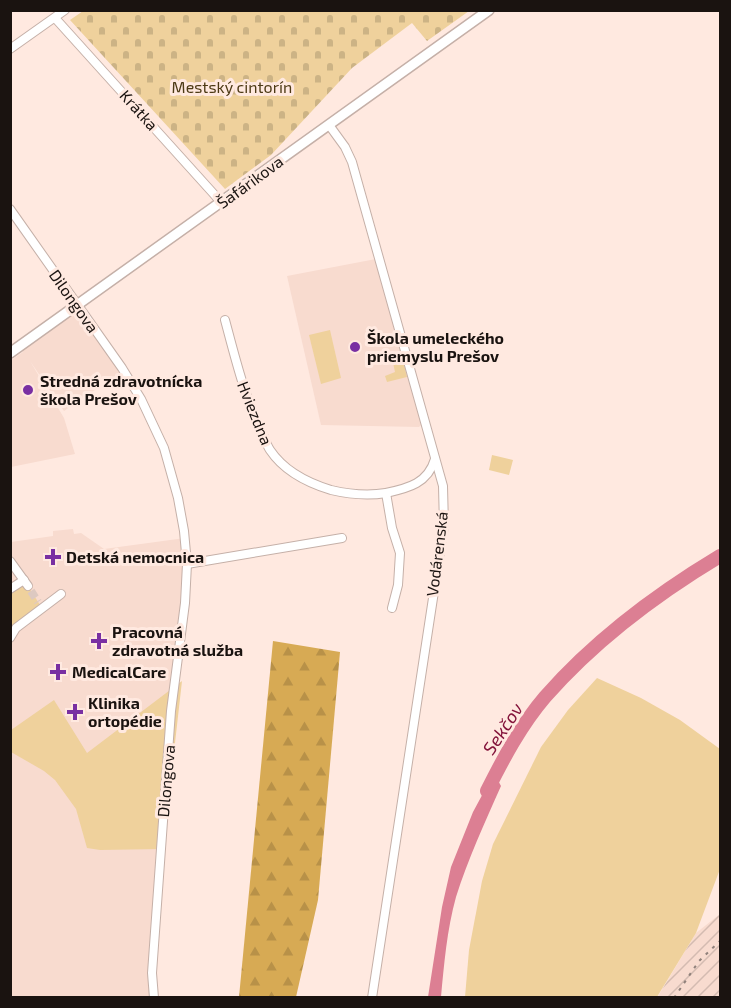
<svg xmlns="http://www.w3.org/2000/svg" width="731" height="1008" font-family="'Exo 2',sans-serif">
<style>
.built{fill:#f8dbcf}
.industrial{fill:url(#industrial-furrows)}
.green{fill:#efd19c}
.forest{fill:url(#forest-firs)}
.cemetery{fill:url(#cemetery-stones)}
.water{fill:#dc7f93}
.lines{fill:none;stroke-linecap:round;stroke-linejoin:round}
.river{stroke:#dc7f93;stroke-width:14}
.minor-tunnel{stroke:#ddc9c1;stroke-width:8;stroke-dasharray:8 4;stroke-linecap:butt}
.minor-casing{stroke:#c5b0a8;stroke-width:10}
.tertiary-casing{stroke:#c5b0a8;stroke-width:12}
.minor{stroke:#fff;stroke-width:8}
.tertiary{stroke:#fff;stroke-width:9}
.rail{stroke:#90817b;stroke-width:2;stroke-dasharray:3 6;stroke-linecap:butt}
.poi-dot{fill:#792fa2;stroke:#ffe9e0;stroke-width:2}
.labels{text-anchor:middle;stroke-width:6;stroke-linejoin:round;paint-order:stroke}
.park-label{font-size:16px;fill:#4d3a15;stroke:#ffe9e0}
.street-label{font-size:16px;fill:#1a1310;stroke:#ffe9e0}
.poi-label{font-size:16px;font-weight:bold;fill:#1a1310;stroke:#ffe9e0;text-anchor:start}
.water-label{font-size:18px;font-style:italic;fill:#84143b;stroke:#ffe9e0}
</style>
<defs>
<pattern id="industrial-furrows" width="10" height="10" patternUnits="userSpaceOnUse" patternTransform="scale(1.5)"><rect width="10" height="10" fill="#f8dbcf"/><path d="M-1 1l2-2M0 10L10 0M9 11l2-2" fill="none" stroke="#d4bbb1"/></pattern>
<pattern id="forest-firs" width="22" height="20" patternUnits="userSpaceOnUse" patternTransform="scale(1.5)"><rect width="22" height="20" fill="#d7aa54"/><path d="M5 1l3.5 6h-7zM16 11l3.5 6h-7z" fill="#b89148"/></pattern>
<pattern id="cemetery-stones" width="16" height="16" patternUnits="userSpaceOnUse" patternTransform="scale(1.5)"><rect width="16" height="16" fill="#efd19c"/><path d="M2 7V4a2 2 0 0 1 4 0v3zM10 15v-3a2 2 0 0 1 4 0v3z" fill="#ccb385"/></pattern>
</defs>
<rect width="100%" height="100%" fill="#ffe9e0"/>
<!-- built -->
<g class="built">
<path d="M381 258 428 418 419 427 321 425 287 276Z"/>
<path d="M78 311 120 373 64 411 30 361 64 418 75 454 11 467 10 361 23 352 22 349Z"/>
<path d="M73 529 74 534 81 533 104 549 185 538 187 564 171 711 154 997 11 998V542L53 536V531Z"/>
</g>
<!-- industrial -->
<path class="industrial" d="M720 914V997L657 998 696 933Z"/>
<!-- green -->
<g class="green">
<path d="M330 330 341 378 321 384 309 335Z"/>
<path d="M402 356 407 377 387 382 385 376 395 372 392 358Z"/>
<path d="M492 455 513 460 509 475 489 470Z"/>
<path d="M24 580 42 608 11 636V589Z"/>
<path d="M597 678 641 698 680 720 720 749V869L696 933 657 997H465L469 950 482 881 493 844 541 747 568 710Z"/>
<path d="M182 681 163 849 100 850 87 848 76 809 55 780 44 771 11 752V730L54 700 87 753Z"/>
</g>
<!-- forest -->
<path class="forest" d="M273 641 340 652 318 900 296 997H239Z"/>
<!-- cemetery -->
<path class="cemetery" d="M83 11V10L469 11 427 41 412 23 352 68 271 155 225 189 70 20Z"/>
<!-- water -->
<path class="water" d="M494 773 501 786C485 822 468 859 456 897 447 929 444 965 441 997H428L442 907 451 867 473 812Z"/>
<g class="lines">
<!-- river -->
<path class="river" d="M487 791C503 759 521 725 545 697 595 640 655 595 720 556"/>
<!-- minor-tunnel -->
<path class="minor-tunnel" d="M31 591 38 602"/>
<defs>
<g id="minor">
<path d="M55 18 221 202"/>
<path d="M10 49 65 10"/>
<path d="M329 125 345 147 352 162 443 486 444 526 372 998"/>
<path d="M10 209 122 368 141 399 164 448 178 498 184 531 187 564 185 603 171 711 152 973 154 998"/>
<path d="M225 320C235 357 244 395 261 430 264 436 266 444 270 450 284 471 308 483 331 490 348 494 368 496 386 493 409 488 428 483 435 459"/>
<path d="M386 493 392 528 400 553 398 585 392 608"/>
<path d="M10 561 28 586"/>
<path d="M187 564 342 538"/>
<path d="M10 589 24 580"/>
<path d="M10 638 16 628 61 594"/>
</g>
<path id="tertiary" d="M10 353 489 10"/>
</defs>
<!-- minor casing -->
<use href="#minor" class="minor-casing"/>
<!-- tertiary casing -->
<use href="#tertiary" class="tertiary-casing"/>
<!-- minor -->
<use href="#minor" class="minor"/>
<!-- tertiary -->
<use href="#tertiary" class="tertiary"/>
<!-- rail -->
<path class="rail" d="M674 998 699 961 720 941"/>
</g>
<!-- markers -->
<g class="poi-dot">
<circle cx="355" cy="347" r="6"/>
<circle cx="28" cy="390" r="6"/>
<path d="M50 548h6v6h6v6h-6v6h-6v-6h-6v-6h6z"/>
<path d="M96 632h6v6h6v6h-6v6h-6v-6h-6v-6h6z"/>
<path d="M55 663h6v6h6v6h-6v6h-6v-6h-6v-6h6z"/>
<path d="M72 703h6v6h6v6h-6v6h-6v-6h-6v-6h6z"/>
</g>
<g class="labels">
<!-- park labels -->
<g class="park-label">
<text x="232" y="93">Mestský cintorín</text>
</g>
<!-- street labels -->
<g class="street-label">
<text transform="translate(139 110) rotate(48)" y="6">Krátka</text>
<text transform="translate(250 182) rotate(-36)" y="6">Šafárikova</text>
<text transform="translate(74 301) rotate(55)" y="6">Dilongova</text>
<text transform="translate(255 413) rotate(68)" y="6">Hviezdna</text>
<text transform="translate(437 554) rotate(-83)" y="6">Vodárenská</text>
<text transform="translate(166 781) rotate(-85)" y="6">Dilongova</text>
</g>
<!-- poi labels -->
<g class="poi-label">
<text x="367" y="344">Škola umeleckého<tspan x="367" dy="18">priemyslu Prešov</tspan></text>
<text x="40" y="387">Stredná zdravotnícka<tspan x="40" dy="18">škola Prešov</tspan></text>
<text x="66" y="563">Detská nemocnica</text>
<text x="112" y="638">Pracovná<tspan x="112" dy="18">zdravotná služba</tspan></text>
<text x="72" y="678">MedicalCare</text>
<text x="88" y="709">Klinika<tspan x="88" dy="18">ortopédie</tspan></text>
</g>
<!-- water labels -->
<g class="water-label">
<text transform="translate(503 729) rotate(-57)" y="6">Sekčov</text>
</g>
</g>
<!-- border -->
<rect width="731" height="1008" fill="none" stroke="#1a1310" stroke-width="24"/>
</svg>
